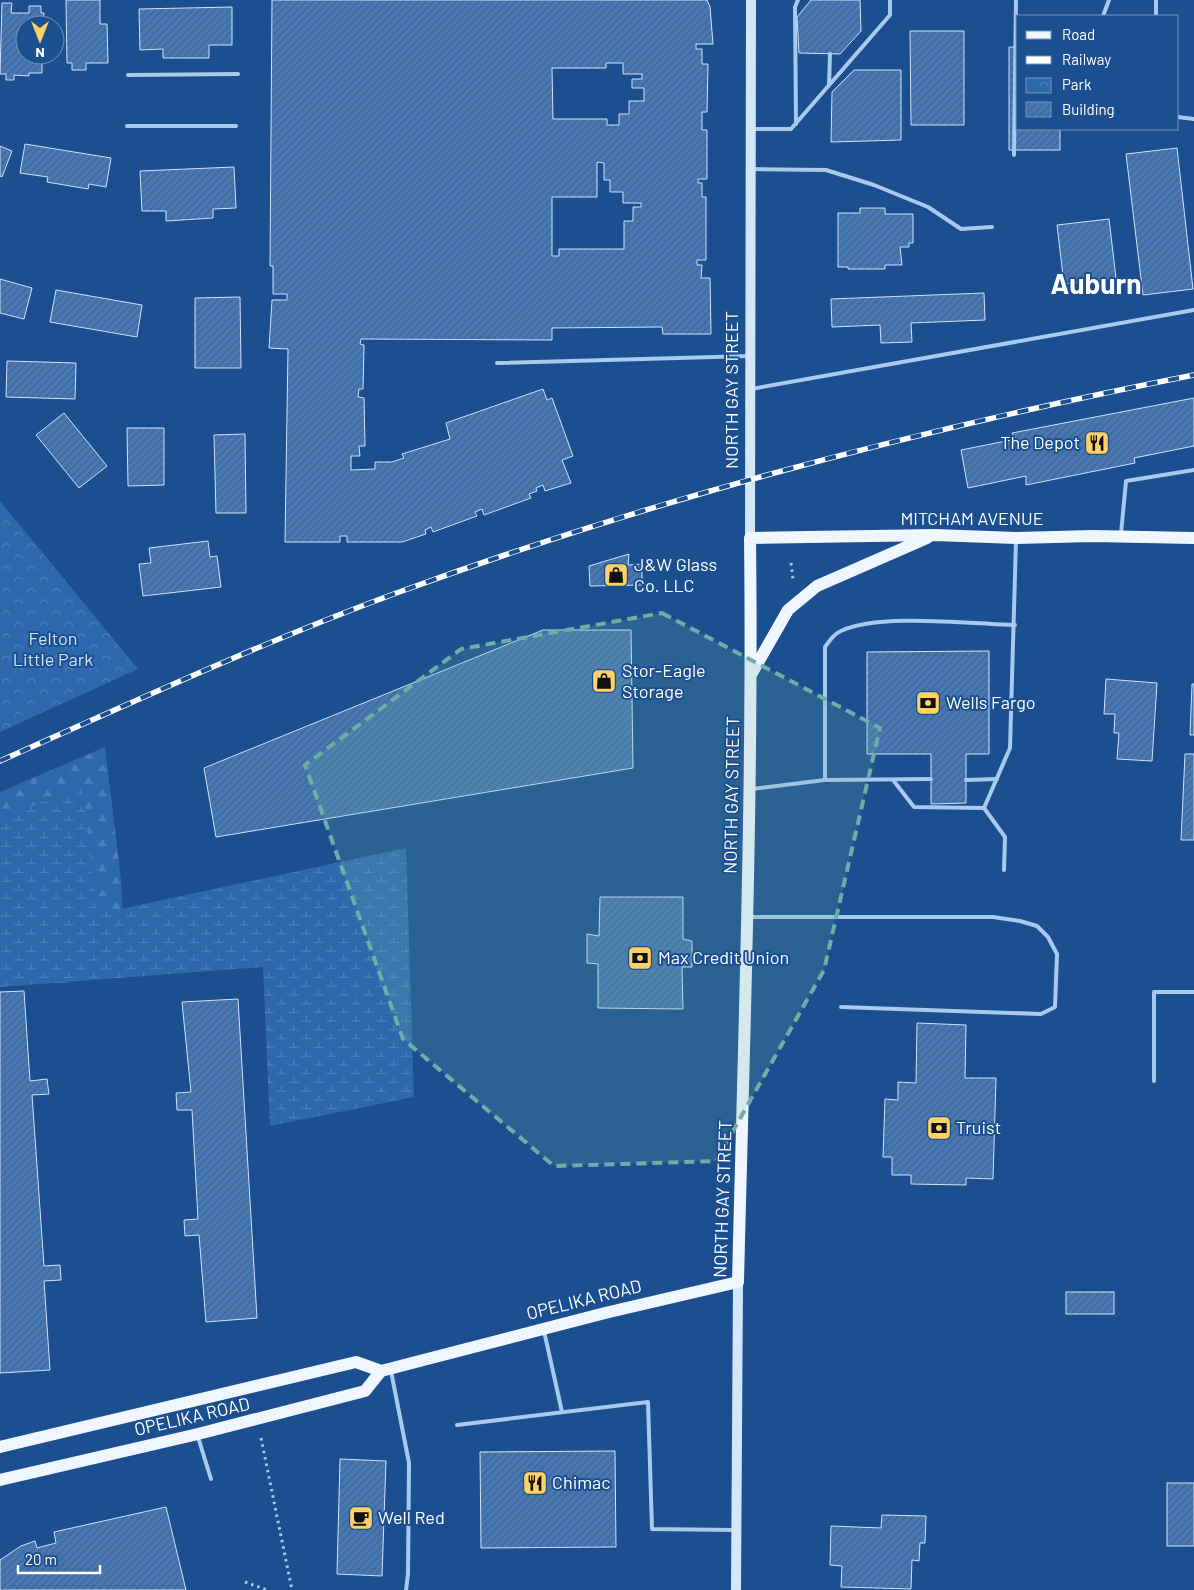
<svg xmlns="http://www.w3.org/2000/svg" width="1194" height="1590" font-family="Barlow,sans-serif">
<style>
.forest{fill:url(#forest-firs)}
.wetland{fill:url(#wetland-marsh)}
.park{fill:url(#park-crowns)}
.building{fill:url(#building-hatch);stroke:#cfe3fa;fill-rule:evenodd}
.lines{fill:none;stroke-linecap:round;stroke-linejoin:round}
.path{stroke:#a9c9ee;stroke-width:3;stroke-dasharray:2.5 4;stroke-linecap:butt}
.lane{stroke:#a9c9ee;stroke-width:4}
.secondary{stroke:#d6e6fa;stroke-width:10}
.primary{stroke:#f0f6ff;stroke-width:12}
.rail-casing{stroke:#fff;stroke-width:5.5}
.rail{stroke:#1b4f8f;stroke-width:4;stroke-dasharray:11;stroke-linecap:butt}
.marked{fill:#6fada8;fill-opacity:0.2;stroke:#6fada8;stroke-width:4;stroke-dasharray:10 6;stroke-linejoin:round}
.labels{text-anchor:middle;stroke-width:4;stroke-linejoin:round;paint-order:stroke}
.street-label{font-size:18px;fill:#fff;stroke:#1b4f8f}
.poi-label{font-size:18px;fill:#fff;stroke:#1b4f8f;text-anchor:start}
.park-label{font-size:18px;fill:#cfe3fa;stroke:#1b4f8f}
.town-label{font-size:28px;font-weight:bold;fill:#fff;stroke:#1b4f8f}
</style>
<defs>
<pattern id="forest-firs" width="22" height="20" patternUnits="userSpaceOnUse" patternTransform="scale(1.25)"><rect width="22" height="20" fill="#2e69ad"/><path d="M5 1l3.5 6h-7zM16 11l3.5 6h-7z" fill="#4d80b9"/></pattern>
<pattern id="wetland-marsh" width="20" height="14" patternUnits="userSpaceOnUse" patternTransform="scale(1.25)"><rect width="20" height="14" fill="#2e69ad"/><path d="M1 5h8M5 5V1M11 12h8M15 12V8" fill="none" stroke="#4d80b9"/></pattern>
<pattern id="park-crowns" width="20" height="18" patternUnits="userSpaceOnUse" patternTransform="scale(1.25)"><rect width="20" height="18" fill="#2e69ad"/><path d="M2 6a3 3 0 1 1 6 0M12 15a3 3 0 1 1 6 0" fill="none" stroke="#4d80b9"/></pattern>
<pattern id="building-hatch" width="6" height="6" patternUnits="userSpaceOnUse" patternTransform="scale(1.25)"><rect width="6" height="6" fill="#4478b7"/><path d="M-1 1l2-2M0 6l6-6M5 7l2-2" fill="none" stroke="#486282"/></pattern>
</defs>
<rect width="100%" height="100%" fill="#1b4f8f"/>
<!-- forest -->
<path class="forest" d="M105 747 121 879 123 923 102 957 68 983H30L0 978V792Z"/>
<!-- wetland -->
<path class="wetland" d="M82 786 97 914 406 848 414 1097 270 1126 263 967 0 987V819Z"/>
<!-- park -->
<path class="park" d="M0 501 138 669 0 732Z"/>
<!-- building -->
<g class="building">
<path d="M66 0H100V24H107L108 63H86V70H72V63H67Z"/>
<path d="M272 0H707L710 7 713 44H696V49H702V64H708L707 112H702V130H707V179H698V183H702V197H706V260H697V265H702L701 278H710L711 334H663L662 327 552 328V340L361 339 360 344 364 345 363 389H359L358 397 364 398 365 446H359L360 456H351V470L375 469V462H392L404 458 402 454 450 439 446 423 543 389 547 400 552 398 573 456 562 460 571 483 545 491 543 485 536 488 537 491 529 494 531 498 484 515 482 509 475 512 477 516 433 532 431 527 425 530 426 534 402 542H347V536H340V542H285L288 349 269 348 272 300H287V294H273V266H270ZM606 63H623V74H642V79H632V88H644V101H629V114H619V125H607V119H553L552 68H606ZM597 162 604 163V180H610V192H623V203H641V207H633V221H624V249H559V256H552V197H597Z"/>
<path d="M811 0H860L861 31 840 54 799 53 797 17Z"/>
<path d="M2 3H12L11 13H29V6H41V13H44L43 25H25V55H42V73H29V76L14 75V80H6V74H0Z"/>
<path d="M232 7V45H209V58H163V49L140 50 139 9Z"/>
<path d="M910 31H964V125H911Z"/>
<path d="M1009 47H1018V129H1060V150H1009Z"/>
<path d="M854 70H901V140L831 142 832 92Z"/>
<path d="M25 144 111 158 106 187 89 184 88 189 47 182 48 177 20 173Z"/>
<path d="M0 146 12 151 2 177 0 176Z"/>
<path d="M1177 148 1193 289 1143 295 1126 154Z"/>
<path d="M234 167 236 208 213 209V218L166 221V211H142L140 171Z"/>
<path d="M860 208H885V214H913V243H909V247H900L902 265H885V269H848V267H838V213H860Z"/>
<path d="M1109 219 1116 278 1064 284 1057 225Z"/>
<path d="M0 279 32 288 24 319 0 313Z"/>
<path d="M56 290 142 305 137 337 50 322Z"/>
<path d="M984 293 985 320 911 323 912 342 881 343 880 325 832 327 831 299Z"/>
<path d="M240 297 241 368H195V298Z"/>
<path d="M7 361 76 363 75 399 6 397Z"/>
<path d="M1194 398V446L1134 458 1135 463 1026 485V476L968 488 961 450 1016 439 1012 433Z"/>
<path d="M64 413 107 466 79 488 36 435Z"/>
<path d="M127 428H164V485L128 486Z"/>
<path d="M245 434 246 513H216L214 435Z"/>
<path d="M208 541 210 557 217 556 221 587 143 596 139 564 151 563 149 548Z"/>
<path d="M629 554 628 565 642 564V585L590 586 589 566Z"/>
<path d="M543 630H631L633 768 216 837 204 768Z"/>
<path d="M989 651V754H966V803L931 804V754H867V652Z"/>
<path d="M1106 679 1157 683 1152 761 1117 759 1119 733H1114L1115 714H1104Z"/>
<path d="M1192 684H1194V735H1190Z"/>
<path d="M1185 754H1194V840H1181Z"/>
<path d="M600 897H683V939L692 941V967H682L683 1009 598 1008V964L587 963V934L599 936Z"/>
<path d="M24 991 30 1081 47 1079 49 1094 32 1095 44 1266 60 1265 61 1280 44 1281 50 1370 0 1373V992Z"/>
<path d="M238 999 257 1318 206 1322 199 1235 185 1236 184 1220 198 1219 192 1110H177L176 1093 191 1092 182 1002Z"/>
<path d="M917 1023 966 1025 965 1078H996L993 1179 966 1178V1185L911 1184V1175H892V1157H883L885 1099 898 1100V1082L916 1083Z"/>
<rect x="1066" y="1292" width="48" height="22"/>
<path d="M615 1451 616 1547 481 1548 480 1452Z"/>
<path d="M340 1459 386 1461 382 1576 337 1574Z"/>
<rect x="1167" y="1483" width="27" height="63"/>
<path d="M166 1507 186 1590H0V1560L21 1546 35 1541 37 1548 56 1543 54 1532Z"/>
<path d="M882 1515 926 1516 925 1543H920L919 1561 912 1560 911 1589 841 1587 842 1566 830 1565 831 1526 881 1528Z"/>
</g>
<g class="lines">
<!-- path -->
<g class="path">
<path d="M791 563 793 579"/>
<path d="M261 1438 292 1590"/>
<path d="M245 1582 267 1590"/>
</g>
<!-- lane -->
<g class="lane">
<path d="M1103 16 1109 0"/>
<path d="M1156 16V0"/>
<path d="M128 75 238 74"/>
<path d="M829 85 830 54"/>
<path d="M1178 117 1194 119"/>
<path d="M796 124 795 7 798 0"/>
<path d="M127 126H236"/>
<path d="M752 129H791L890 15V0"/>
<path d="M1014 155 1016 0"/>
<path d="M752 169 826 170 874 185 928 207 961 229 992 227"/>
<path d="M497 363 750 356"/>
<path d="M751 389 1194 310"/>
<path d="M1121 534 1126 481 1194 470"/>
<path d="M825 780V647C830 640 834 634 841 631 879 613 971 624 1015 625"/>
<path d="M893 780 914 807 984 808"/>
<path d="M966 780 997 779"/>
<path d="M752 789 825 780 931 779"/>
<path d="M984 808 1010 748 1016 540"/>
<path d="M984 808 1005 837 1004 870"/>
<path d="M750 917H993L1020 921 1037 926 1048 937 1057 954 1055 1007 1041 1014 841 1007"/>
<path d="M1154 1081V992H1194"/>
<path d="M544 1331 562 1412"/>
<path d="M391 1371 409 1463 408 1574 406 1590"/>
<path d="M457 1425 648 1402 652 1529 734 1530"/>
<path d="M198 1437 211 1479"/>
</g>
<!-- secondary -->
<g class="secondary">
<path d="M750 538 751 0"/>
<path d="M736 1590 738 1282"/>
</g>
<!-- primary -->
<g class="primary">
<path d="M752 673 788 610 817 586 927 538"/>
<path d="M0 1447 356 1362 381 1371 605 1313 738 1282C744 1034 753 786 750 538L935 535 1016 538 1093 536 1194 538"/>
<path d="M0 1480 198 1434 365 1391 381 1371"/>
</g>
<defs>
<path id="rail" d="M0 761C133 702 265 641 402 591 660 497 925 428 1194 375"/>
</defs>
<!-- rail casing -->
<use href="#rail" class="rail-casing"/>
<!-- rail -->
<use href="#rail" class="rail"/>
</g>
<!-- marked area -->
<path class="marked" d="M662 613 880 728 824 970 716 1161 554 1166 403 1039 305 765 461 649Z"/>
<!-- icons -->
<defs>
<symbol id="restaurant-square" viewBox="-11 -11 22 22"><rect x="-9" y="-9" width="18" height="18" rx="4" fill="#ffd166" stroke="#1b4f8f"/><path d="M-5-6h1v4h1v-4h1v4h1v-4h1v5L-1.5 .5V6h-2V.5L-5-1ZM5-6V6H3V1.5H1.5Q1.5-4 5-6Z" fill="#111"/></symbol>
<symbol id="shop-square" viewBox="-11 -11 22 22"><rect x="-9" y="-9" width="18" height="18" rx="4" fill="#ffd166" stroke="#1b4f8f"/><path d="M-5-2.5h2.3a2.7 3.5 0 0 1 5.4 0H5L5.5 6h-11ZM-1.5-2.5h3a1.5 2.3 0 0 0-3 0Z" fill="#111"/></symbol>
<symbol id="bank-square" viewBox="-11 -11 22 22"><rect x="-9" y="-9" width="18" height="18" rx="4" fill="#ffd166" stroke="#1b4f8f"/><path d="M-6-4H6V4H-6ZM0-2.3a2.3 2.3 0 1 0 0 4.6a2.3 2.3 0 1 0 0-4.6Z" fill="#111"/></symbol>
<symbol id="cafe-square" viewBox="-11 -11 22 22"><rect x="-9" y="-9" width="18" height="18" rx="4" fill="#ffd166" stroke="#1b4f8f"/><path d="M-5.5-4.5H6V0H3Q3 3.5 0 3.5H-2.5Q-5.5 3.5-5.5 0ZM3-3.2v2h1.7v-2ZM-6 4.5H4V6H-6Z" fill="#111"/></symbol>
</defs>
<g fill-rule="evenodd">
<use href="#restaurant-square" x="1083" y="429" width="28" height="28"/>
<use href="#shop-square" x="602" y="561" width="28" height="28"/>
<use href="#shop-square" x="590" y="667" width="28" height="28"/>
<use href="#bank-square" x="914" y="689" width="28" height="28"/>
<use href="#bank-square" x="626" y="944" width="28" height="28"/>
<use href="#bank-square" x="925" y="1114" width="28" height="28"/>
<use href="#restaurant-square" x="521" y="1469" width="28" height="28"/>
<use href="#cafe-square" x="347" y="1504" width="28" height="28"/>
</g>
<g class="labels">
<!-- street labels -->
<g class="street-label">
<text transform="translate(732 390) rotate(-90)" y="6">NORTH GAY STREET</text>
<text x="972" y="525">MITCHAM AVENUE</text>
<text transform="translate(732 795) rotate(-89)" y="6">NORTH GAY STREET</text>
<text transform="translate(723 1199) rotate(-88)" y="6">NORTH GAY STREET</text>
<text transform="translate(584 1300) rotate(-14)" y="6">OPELIKA ROAD</text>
<text transform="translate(192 1417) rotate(-13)" y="6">OPELIKA ROAD</text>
</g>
<!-- poi labels -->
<g class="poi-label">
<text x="1080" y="449" text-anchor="end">The Depot</text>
<text x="634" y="571">J&amp;W Glass<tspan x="634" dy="21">Co. LLC</tspan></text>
<text x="622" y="677">Stor-Eagle<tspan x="622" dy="21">Storage</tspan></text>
<text x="946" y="709">Wells Fargo</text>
<text x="658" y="964">Max Credit Union</text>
<text x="956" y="1134">Truist</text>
<text x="552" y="1489">Chimac</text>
<text x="378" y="1524">Well Red</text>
</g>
<!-- park labels -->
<g class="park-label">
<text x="53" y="645">Felton<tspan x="53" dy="21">Little Park</tspan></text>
</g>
<!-- town labels -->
<g class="town-label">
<text x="1096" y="294">Auburn</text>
</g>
</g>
<!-- legend -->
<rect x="1016" y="15" width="162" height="115" fill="#1b4f8f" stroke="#7695bc"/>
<rect x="1026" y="31" width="25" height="8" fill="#f0f6ff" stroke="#7695bc"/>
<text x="1062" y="40" font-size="15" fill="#ffffff">Road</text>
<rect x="1026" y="56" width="25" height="8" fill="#ffffff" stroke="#7695bc"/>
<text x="1062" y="65" font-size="15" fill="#ffffff">Railway</text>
<rect x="1026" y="78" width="25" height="15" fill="url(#park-crowns)" stroke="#7695bc"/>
<text x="1062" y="90" font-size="15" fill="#ffffff">Park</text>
<rect x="1026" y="102" width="25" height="15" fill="url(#building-hatch)" stroke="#7695bc"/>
<text x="1062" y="115" font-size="15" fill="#ffffff">Building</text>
<!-- north arrow -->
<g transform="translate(40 40) rotate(180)"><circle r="24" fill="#1b4f8f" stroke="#7695bc"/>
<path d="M0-4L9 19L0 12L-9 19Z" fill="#ffd166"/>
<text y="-8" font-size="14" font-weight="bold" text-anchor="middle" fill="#ffffff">N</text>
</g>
<!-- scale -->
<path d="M18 1565v8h82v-8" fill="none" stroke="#ffffff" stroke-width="2.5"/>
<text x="25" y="1565" font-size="15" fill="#ffffff" stroke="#1b4f8f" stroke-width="4" paint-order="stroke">20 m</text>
</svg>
